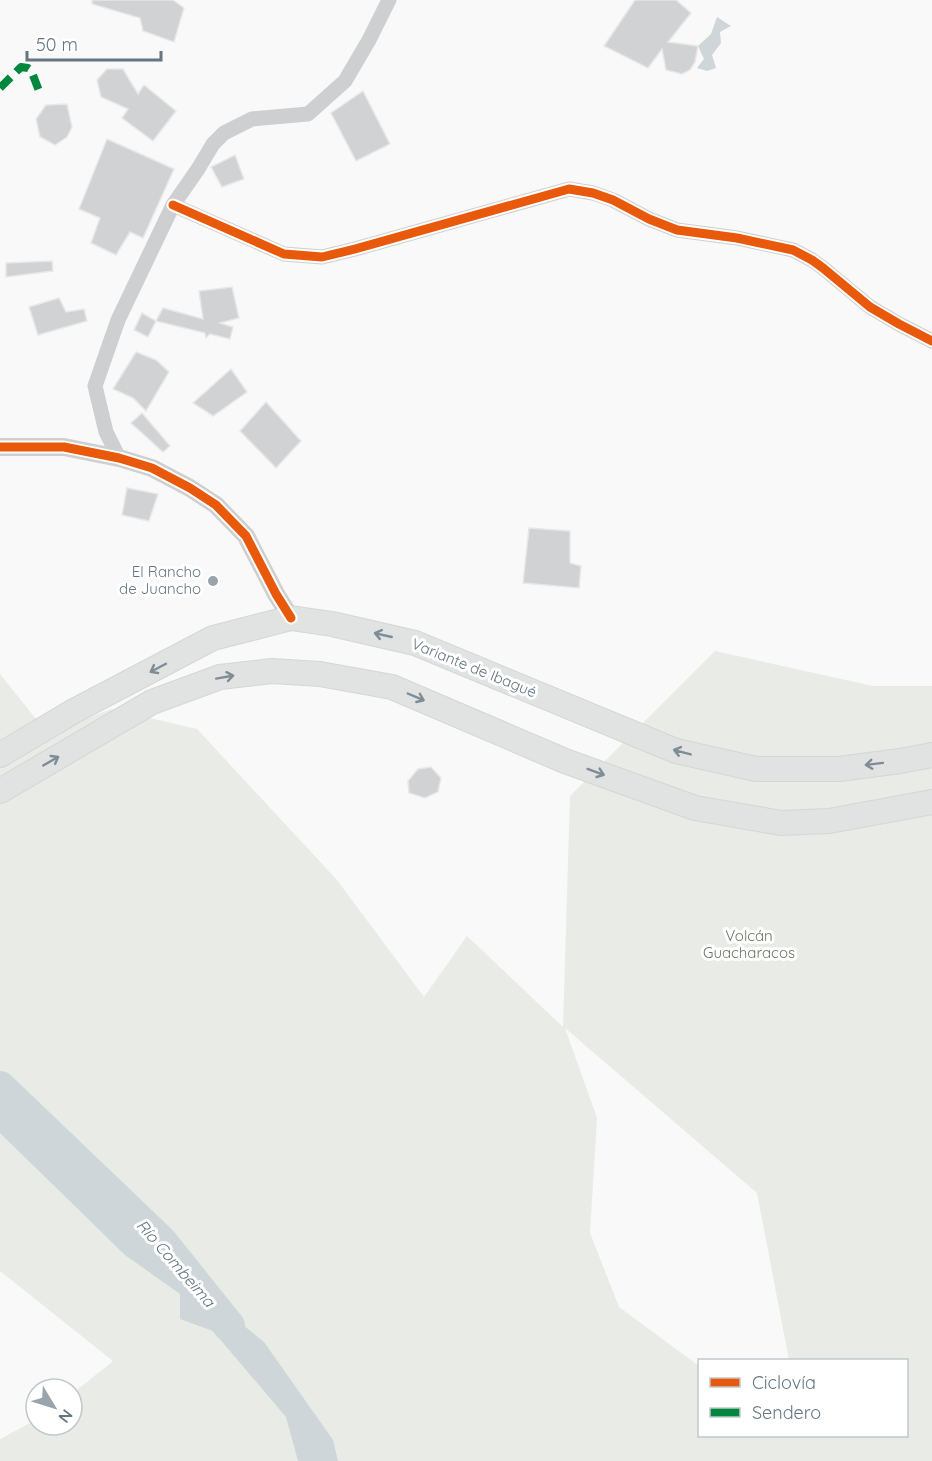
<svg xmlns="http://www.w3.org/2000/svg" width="932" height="1461" font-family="Quicksand,sans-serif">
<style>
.green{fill:#e8ebe6;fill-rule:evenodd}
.water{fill:#ced6d9}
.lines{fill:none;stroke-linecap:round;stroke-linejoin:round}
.river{stroke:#ced6d9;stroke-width:32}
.building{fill:#d0d2d3;stroke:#e8e8e8;stroke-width:1.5}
.trunk-casing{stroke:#d5d6d6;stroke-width:26}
.minor{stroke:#cecfd0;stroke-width:15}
.tertiary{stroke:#cecfd0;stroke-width:18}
.trunk{stroke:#e1e2e2;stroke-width:24}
.quiet{stroke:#00873e;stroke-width:8;stroke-dasharray:15 8;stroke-linecap:butt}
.cycleway-casing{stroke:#fff;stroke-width:13}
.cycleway{stroke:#e8590c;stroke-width:9}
.oneway{stroke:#7e8c96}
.poi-dot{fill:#99a4ac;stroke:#fff;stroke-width:2}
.labels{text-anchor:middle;stroke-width:6;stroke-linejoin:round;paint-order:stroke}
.poi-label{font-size:15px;fill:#657683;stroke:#fff;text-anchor:end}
.street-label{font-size:15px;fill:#657683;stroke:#fff}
.park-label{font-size:15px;fill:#687a64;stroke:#fff}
.water-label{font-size:16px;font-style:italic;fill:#60757c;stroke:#fff}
</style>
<rect width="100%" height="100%" fill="#f9f9f9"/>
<!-- green -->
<path class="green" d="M715 651 873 686H932V1461H0V1439L36 1420V1425H72V1394L113 1361 0 1271V674L48 734 111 709 197 729 337 880 424 997 467 936 563 1027 570 796ZM565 1028 757 1193 789 1360H906V1436H700L699 1366 619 1307 590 1233 597 1118Z"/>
<!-- water -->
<g class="water">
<path d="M717 17 731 26 720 32 721 43 712 55 716 68 707 71 697 68 704 59 698 46 711 34Z"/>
<path d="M0 1105 73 1177 164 1261 264 1342 333 1440 338 1461H298L286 1417 213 1331 180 1319V1294L125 1255 0 1133Z"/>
</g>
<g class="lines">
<!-- river -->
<path class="river" d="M0 1087 161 1241 229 1326"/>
</g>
<!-- building -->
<g class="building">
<path d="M92 0H173L184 8 174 42 143 31 140 18 92 4Z"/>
<path d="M635 0H676L691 13 668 42 698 46 695 62 690 70 682 74 666 70 662 49 648 68 604 46Z"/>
<path d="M107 69H123L138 94 144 85 176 111 153 141 122 118 128 109 101 97 97 80Z"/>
<path d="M363 91 390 144 356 161 331 113Z"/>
<path d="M67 104 72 127 67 137 55 145 40 137 36 119 46 105Z"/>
<path d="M107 139 174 169 143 238 130 232 116 255 91 243 100 218 79 209Z"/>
<path d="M235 155 244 179 222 187 211 167Z"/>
<path d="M52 261 53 271 6 277V263Z"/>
<path d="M232 287 239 318 220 323 233 327 230 339 210 334 206 338 205 333 156 321 163 308 203 319 199 291Z"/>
<path d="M59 298 66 312 84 309 87 321 38 335 29 307Z"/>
<path d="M142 313 156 321 148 337 134 330Z"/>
<path d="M136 352 156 360 169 372 146 411 133 398 113 389Z"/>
<path d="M231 369 247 392 213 416 193 403Z"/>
<path d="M266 402 301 441 276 468 240 431Z"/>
<path d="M142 413 170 446 163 452 131 423Z"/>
<path d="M127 488 158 494 149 521 122 515Z"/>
<path d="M529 528 570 531V563L581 566 579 588 523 583Z"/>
<path d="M431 767 441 778 438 792 425 798 409 793 408 781 418 769Z"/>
</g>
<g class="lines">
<defs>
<g id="trunk">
<path d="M0 755 74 711 213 638 291 618 332 624 415 643 676 751 756 769H839L900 761 932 755"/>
<path d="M0 791 152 702 220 677 272 671 320 674 392 687 565 761 695 808 781 823 829 821 932 802"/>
</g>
</defs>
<!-- trunk casing -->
<use href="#trunk" class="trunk-casing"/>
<!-- minor -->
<g class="minor">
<path d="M173 205 284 254 322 257 355 249 569 189 593 193 613 200 649 219 677 230 737 238 793 250 812 260 823 268 870 307 899 324 932 341"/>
<path d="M119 458 106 432 95 386 118 320 173 205 198 169 213 144 224 133 252 119 308 114 345 81 369 40 389 0"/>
</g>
<!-- tertiary -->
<path class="tertiary" d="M0 447H64L119 458 152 468 190 488 216 505 246 536 276 594 291 618"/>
<!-- trunk -->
<use href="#trunk" class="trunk"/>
<!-- quiet -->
<path class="quiet" d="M0 88 21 67 28 68 31 70 41 96"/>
<defs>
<g id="cycleway">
<path d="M173 205 284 254 322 257 355 249 569 189 593 193 613 200 649 219 677 230 737 238 793 250 812 260 823 268 870 307 899 324 932 341"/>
<path d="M0 447H64L119 458 152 468 190 488 216 505 246 536 276 594 291 618"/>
</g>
</defs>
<!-- cycleway casing -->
<use href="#cycleway" class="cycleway-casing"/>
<!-- cycleway -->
<use href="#cycleway" class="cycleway"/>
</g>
<!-- one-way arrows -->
<defs><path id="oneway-shaft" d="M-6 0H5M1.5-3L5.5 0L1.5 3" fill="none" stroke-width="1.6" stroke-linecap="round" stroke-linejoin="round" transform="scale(1.5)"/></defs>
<g class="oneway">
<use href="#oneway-shaft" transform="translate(383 635) rotate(-167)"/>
<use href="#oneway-shaft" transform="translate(158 668) rotate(152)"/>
<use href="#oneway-shaft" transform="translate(225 677) rotate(-10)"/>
<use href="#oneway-shaft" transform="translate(416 697) rotate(23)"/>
<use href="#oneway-shaft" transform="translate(682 752) rotate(-165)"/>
<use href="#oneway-shaft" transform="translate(51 761) rotate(-30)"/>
<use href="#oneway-shaft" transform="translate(874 764) rotate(173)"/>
<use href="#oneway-shaft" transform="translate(596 772) rotate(20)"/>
</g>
<!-- markers -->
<circle class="poi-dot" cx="213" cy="581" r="6"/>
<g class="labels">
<!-- poi labels -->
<g class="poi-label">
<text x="201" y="577">El Rancho<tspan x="201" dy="17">de Juancho</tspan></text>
</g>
<!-- street labels -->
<g class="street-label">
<text transform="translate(474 668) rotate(22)" y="5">Variante de Ibagué</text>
</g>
<!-- park labels -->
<g class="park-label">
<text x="749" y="941">Volcán<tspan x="749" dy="17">Guacharacos</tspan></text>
</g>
<!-- water labels -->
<g class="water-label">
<text transform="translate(176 1263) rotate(49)" y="6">Río Combeima</text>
</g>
</g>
<!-- legend -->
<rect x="698" y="1359" width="210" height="78" fill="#ffffff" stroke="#c1c8cd" stroke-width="1.5"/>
<rect x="710" y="1378" width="30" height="9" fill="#e8590c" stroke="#c1c8cd" stroke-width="1.5"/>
<text x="752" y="1389" font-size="18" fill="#657683">Ciclovía</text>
<rect x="710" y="1408" width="30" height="9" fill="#00873e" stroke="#c1c8cd" stroke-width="1.5"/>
<text x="752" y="1419" font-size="18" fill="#657683">Sendero</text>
<!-- north arrow -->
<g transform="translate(54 1407) rotate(128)"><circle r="28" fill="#ffffff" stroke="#c1c8cd" stroke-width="1.5"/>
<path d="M0-4.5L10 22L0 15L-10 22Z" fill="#99a4ac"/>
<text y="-9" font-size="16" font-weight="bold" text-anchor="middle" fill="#657683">N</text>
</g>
<!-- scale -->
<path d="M27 51v9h134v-9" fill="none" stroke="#657683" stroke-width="3"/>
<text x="36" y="51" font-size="18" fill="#657683" stroke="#ffffff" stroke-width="4.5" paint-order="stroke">50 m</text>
</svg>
